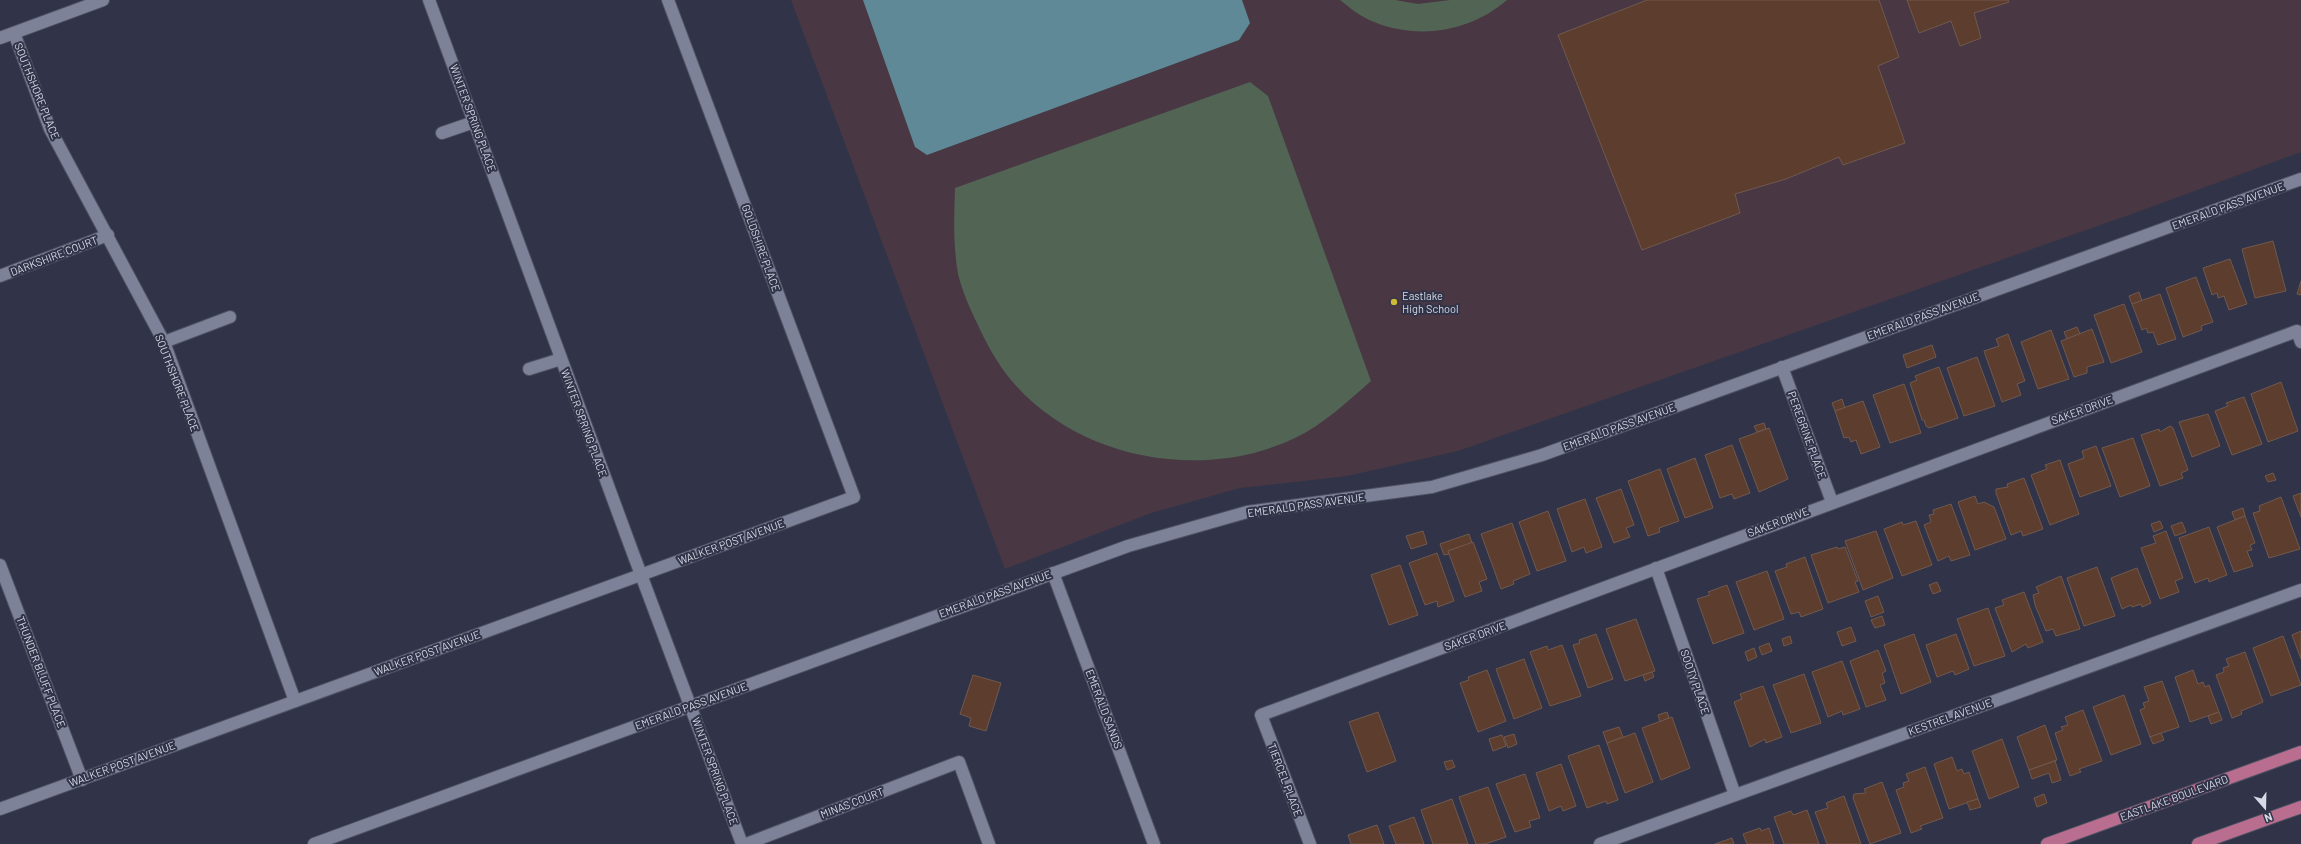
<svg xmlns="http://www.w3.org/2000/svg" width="2301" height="844" font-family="Barlow,sans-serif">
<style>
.education{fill:#493843}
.green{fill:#526454}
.water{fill:#5f8996}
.building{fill:#5d3d2e;stroke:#70594e}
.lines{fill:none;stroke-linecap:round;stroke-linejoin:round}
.minor-casing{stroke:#4e5162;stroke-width:14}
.major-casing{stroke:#4e5162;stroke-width:14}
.minor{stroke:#7e8299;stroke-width:12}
.major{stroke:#ba6e8f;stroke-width:12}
.poi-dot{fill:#cdb938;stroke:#313448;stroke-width:1.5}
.labels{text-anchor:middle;stroke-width:4;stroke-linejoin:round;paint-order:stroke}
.street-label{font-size:11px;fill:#d7d9e6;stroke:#313448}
.poi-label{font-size:11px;fill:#d7d9e6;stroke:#313448;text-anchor:start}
</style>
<rect width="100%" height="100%" fill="#313448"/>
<!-- education -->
<path class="education" d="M791 0H2301V152L2129 215 1458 451 1347 476 1240 488 1151 513 1005 569Z"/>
<!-- green -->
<g class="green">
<path d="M1340 0H1395L1418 4 1450 0H1507C1470 32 1418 40 1374 22 1361 17 1350 8 1340 0Z"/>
<path d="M1250 82 1268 96 1371 381C1347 402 1324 424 1295 438 1203 482 1078 460 1011 380 997 363 986 343 977 323 969 307 962 290 958 274 953 245 954 217 955 188Z"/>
</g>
<!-- water -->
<path class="water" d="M863 0H1242L1250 23 1239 40 927 155 915 147Z"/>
<!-- building -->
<g class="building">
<path d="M1647 0H1879L1899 57 1878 66 1905 143 1843 165 1839 157 1786 179 1735 194 1740 213 1642 250 1558 35Z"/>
<path d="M1907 0H2008L2009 2 1974 13 1981 38 1960 46 1951 21 1919 33Z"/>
<path d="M2273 241 2286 291 2255 298 2242 249Z"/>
<path d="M2230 259 2247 304 2229 310 2224 296 2218 298 2217 293 2212 295 2203 268Z"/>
<path d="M2196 277 2213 322 2201 326 2202 330 2183 337 2166 288Z"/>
<path d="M2301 281V295L2297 294Z"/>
<path d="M2139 292 2142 301 2132 304 2129 296Z"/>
<path d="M2160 294 2176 339 2158 345 2153 332 2148 333 2146 328 2142 330 2132 304Z"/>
<path d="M2124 304 2142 352 2111 363 2094 315Z"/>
<path d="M2077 327 2080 334 2067 339 2064 332Z"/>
<path d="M2092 329 2104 362 2087 367V373L2074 377 2061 341Z"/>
<path d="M2051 330 2069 379 2038 389 2021 342Z"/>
<path d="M2008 334 2025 381 2017 384 2021 395 2002 402 1984 351 1999 346 1996 339Z"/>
<path d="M1932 345 1936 357 1907 368 1903 355Z"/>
<path d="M1977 357 1995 406 1964 416 1947 368Z"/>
<path d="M1939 367 1958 418 1929 428 1926 426 1924 420H1922L1910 383 1917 380 1915 376Z"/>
<path d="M2281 382 2298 431 2268 442 2251 394Z"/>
<path d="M1904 384 1921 433 1890 443 1873 395Z"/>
<path d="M2244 397 2262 444 2232 455 2215 411 2228 406 2226 403Z"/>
<path d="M1842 399 1845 408 1835 411 1832 403Z"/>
<path d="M1863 401 1880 447 1861 454 1856 440 1851 442 1849 437 1844 438 1835 411Z"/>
<path d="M2208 414 2220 446 2192 457 2179 422Z"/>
<path d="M1764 423 1766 429 1757 432 1754 426Z"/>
<path d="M2170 426 2173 428 2188 470 2181 473 2183 478 2160 486 2141 435 2159 429 2160 432Z"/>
<path d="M1769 428 1788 479 1759 492 1739 439Z"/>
<path d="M2133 438 2150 486 2120 497 2102 448Z"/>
<path d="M1732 445 1750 493 1734 499 1732 494 1720 498 1705 455Z"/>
<path d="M2096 446 2111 486 2080 497 2068 464 2084 458 2082 451Z"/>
<path d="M1695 458 1713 508 1685 518 1667 469Z"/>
<path d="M2060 460 2079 514 2050 525 2031 475 2047 469 2045 465Z"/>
<path d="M1660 469 1679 521 1659 528 1660 532 1648 536 1628 481Z"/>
<path d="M2273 473 2276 480 2268 482 2265 476Z"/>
<path d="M2024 478 2043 529 2023 536 2021 531 2011 535 1996 493V489L2008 487 2007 484Z"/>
<path d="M1621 489 1634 525 1626 528 1630 537 1614 543 1596 498Z"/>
<path d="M2301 493V517L2293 496Z"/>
<path d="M1975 496 1978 504 1984 502 1994 507 2006 539 1975 550 1958 502Z"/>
<path d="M2281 497 2300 549 2269 558 2253 513 2260 511 2259 506Z"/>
<path d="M1585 499 1602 547 1586 553 1584 547 1572 552 1557 509Z"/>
<path d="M1951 504 1970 555 1951 561 1949 556 1938 561 1924 525 1931 522 1929 515 1934 514 1933 510Z"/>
<path d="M2243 508 2245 516 2235 520 2232 512Z"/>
<path d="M1548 511 1566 561 1537 571 1519 522Z"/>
<path d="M2245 516 2255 543 2250 545 2252 550 2247 551 2253 566 2234 572 2217 527Z"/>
<path d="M1916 521 1932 565 1902 576 1884 529 1902 522 1903 525Z"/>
<path d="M2160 521 2163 528 2154 532 2151 524Z"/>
<path d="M2182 522 2186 532 2175 536 2171 526Z"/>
<path d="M1512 523 1530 574 1513 581 1514 584 1501 589 1481 534Z"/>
<path d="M2209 527 2227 575 2209 582 2208 578 2195 583 2179 538Z"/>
<path d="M1423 531 1427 544 1411 549 1406 536Z"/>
<path d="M1876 531 1893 578 1863 590 1845 541Z"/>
<path d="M2166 531 2183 578 2175 581 2179 592 2160 599 2141 548 2156 543 2153 536Z"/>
<path d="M1469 534 1472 543 1448 551 1449 554 1444 555 1440 544Z"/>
<path d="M1473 542 1487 579 1479 582 1482 591 1465 597 1448 551Z"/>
<path d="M1837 547 1838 549 1845 547 1858 581 1855 582 1859 592 1828 603 1811 555Z"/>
<path d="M1437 553 1454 601 1438 607 1437 601 1425 605 1409 563Z"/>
<path d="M1805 557 1823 609 1801 617 1799 612 1791 614 1775 571 1787 567 1786 564Z"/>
<path d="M1400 565 1418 615 1389 625 1371 575Z"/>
<path d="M2097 567 2115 616 2084 626 2067 578Z"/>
<path d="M2137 568 2151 603 2142 607 2141 604 2132 607 2131 605 2122 609 2111 578Z"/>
<path d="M1767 571 1784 619 1754 630 1736 582Z"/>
<path d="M2061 576 2080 629 2056 636 2053 629 2046 631 2035 605 2033 595 2039 593 2036 587Z"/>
<path d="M1937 582 1941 591 1933 594 1929 585Z"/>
<path d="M1727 585 1744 633 1713 644 1697 599 1710 595 1708 592Z"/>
<path d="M2024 592 2043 642 2028 648 2026 644 2012 652 1995 608 2004 605 2002 600Z"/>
<path d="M1878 596 1884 612 1871 617 1865 601Z"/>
<path d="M1988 608 2005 656 1974 666 1957 619Z"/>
<path d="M1882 616 1885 625 1875 628 1871 620Z"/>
<path d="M1636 619 1655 671 1625 681 1606 629Z"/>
<path d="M1851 627 1856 641 1842 646 1837 632Z"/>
<path d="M2301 631V659L2292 635Z"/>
<path d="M1596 634 1613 679 1588 688 1573 645 1580 643 1579 640Z"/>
<path d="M1914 634 1931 682 1901 694 1884 645Z"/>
<path d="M1956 634 1969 669 1955 675 1953 671 1937 677 1926 645Z"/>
<path d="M1790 636 1792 643 1784 646 1782 639Z"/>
<path d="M2283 636 2301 685 2271 696 2253 648Z"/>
<path d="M1769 643 1772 651 1762 655 1759 647Z"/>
<path d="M1562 645 1581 696 1550 706 1530 652 1547 646 1548 650Z"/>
<path d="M1754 648 1757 657 1748 661 1745 652Z"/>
<path d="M1878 650 1886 671 1882 673 1885 683 1880 685 1886 700 1866 707 1850 661Z"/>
<path d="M2245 652 2263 702 2241 711 2242 714 2232 718 2216 675 2224 672 2223 668 2229 666 2226 659Z"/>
<path d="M1524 659 1542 708 1514 719 1496 669Z"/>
<path d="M1842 661 1860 709 1843 715 1842 711 1828 717 1812 672Z"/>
<path d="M1487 670 1506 721 1478 732 1460 683 1469 680 1468 677Z"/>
<path d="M2193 670 2198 684 2203 682 2205 687 2209 685 2219 712 2190 722 2175 677Z"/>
<path d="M1652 672 1654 677 1645 681 1643 675Z"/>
<path d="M1804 674 1821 723 1791 733 1773 685Z"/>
<path d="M973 675 1001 683 986 731 969 726 971 718 960 714Z"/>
<path d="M2162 681 2179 727 2150 737 2140 710 2145 708 2143 703 2149 701 2144 687Z"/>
<path d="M1763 686 1782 737 1766 743 1765 739 1750 747 1734 702 1742 699 1740 694Z"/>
<path d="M2124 695 2141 744 2111 755 2093 707Z"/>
<path d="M2083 710 2102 761 2079 769 2081 772 2070 776 2055 733 2063 730 2061 727 2068 725 2065 717Z"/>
<path d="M1378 712 1396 761 1367 772 1349 722Z"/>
<path d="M1667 712 1669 718 1660 722 1658 715Z"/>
<path d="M2219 712 2222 720 2211 724 2208 716Z"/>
<path d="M1672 717 1690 768 1661 780 1642 728Z"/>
<path d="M2045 725 2057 760 2029 770 2017 737Z"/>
<path d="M1619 727 1623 737 1607 743 1603 732Z"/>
<path d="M1635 733 1653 782 1625 793 1607 743Z"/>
<path d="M2161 733 2164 740 2153 744 2150 737Z"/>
<path d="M1514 734 1517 744 1508 748 1504 737Z"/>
<path d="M1502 735 1506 746 1493 751 1489 739Z"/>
<path d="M2002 739 2019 787 1989 799 1972 751Z"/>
<path d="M1599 745 1618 800 1607 804 1606 801 1587 808 1568 756Z"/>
<path d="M1952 757 1957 771 1962 769 1964 774 1969 772 1978 799 1949 809 1934 764Z"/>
<path d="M1452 760 1455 767 1447 770 1444 762Z"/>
<path d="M2055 761 2061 780 2052 783 2049 773 2032 779 2029 770Z"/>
<path d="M1561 764 1576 806 1563 811 1561 806 1549 811 1536 773Z"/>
<path d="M1925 767 1943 818 1920 826 1922 829 1911 833 1896 790 1904 787 1903 783 1909 781 1906 774Z"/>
<path d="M1525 774 1540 818 1529 821 1531 827 1515 832 1496 784Z"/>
<path d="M1882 782 1901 833 1870 844 1853 798 1854 794 1866 793 1864 789Z"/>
<path d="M1488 787 1506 837 1485 844H1476L1459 797Z"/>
<path d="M2044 794 2047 803 2037 807 2034 798Z"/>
<path d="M1844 796 1861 844H1827L1815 812 1828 808 1826 803Z"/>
<path d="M1452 799 1468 844H1433L1421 810Z"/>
<path d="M1978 799 1981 807 1970 810 1967 802Z"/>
<path d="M1807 810 1819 844H1784L1774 817 1791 811 1793 815Z"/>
<path d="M1414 817 1424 844H1396L1389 826Z"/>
<path d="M1377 825 1384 844H1351L1348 835Z"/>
<path d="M1760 828 1761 831 1769 828 1774 844H1747L1743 834Z"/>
<path d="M1732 838 1734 844H1715Z"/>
</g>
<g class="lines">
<defs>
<g id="minor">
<path d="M429 0 634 556 742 844"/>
<path d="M14 33 50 129 164 342 295 701"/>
<path d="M0 38 103 0"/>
<path d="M442 133 474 122"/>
<path d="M0 276 108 235"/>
<path d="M164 342 230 317"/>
<path d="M1782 367 1832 502"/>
<path d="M529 369 561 359"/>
<path d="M0 565 82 780"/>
<path d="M1656 568 1735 795"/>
<path d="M1053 573 1154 844"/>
<path d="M0 809 854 497 668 0"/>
<path d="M314 844 1128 546 1247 512 1432 487 1542 455 2301 179"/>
<path d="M746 844 959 762 989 844"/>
<path d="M1310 844 1261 715 2297 331 2301 342"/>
<path d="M1600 844 2301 590"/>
</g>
<g id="major">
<path d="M2047 844 2301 752"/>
<path d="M2198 844 2301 807"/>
</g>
</defs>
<!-- minor casing -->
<use href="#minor" class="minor-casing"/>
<!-- major casing -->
<use href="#major" class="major-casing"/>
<!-- minor -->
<use href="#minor" class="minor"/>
<!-- major -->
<use href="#major" class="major"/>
</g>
<!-- markers -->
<circle class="poi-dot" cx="1394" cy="302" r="4"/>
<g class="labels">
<!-- street labels -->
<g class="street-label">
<text transform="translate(37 91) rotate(68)" y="4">SOUTHSHORE PLACE</text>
<text transform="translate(473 118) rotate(70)" y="4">WINTER SPRING PLACE</text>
<text transform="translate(2228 206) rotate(-20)" y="4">EMERALD PASS AVENUE</text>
<text transform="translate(761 248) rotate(70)" y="4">GOLDSHIRE PLACE</text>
<text transform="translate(54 256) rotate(-21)" y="4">DARKSHIRE COURT</text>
<text transform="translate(1923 316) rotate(-20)" y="4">EMERALD PASS AVENUE</text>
<text transform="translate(177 383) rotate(69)" y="4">SOUTHSHORE PLACE</text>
<text transform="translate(2082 410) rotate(-20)" y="4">SAKER DRIVE</text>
<text transform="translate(584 423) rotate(70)" y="4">WINTER SPRING PLACE</text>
<text transform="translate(1619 427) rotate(-20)" y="4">EMERALD PASS AVENUE</text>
<text transform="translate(1807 435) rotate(70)" y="4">PEREGRINE PLACE</text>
<text transform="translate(1306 505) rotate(-8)" y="4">EMERALD PASS AVENUE</text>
<text transform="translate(1778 522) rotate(-21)" y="4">SAKER DRIVE</text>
<text transform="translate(731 542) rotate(-20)" y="4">WALKER POST AVENUE</text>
<text transform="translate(995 594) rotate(-20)" y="4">EMERALD PASS AVENUE</text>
<text transform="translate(1475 636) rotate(-20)" y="4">SAKER DRIVE</text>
<text transform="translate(427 653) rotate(-20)" y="4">WALKER POST AVENUE</text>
<text transform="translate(41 672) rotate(69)" y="4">THUNDER BLUFF PLACE</text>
<text transform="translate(1695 682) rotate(71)" y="4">SOOTY PLACE</text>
<text transform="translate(691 706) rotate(-20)" y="4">EMERALD PASS AVENUE</text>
<text transform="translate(1104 709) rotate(69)" y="4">EMERALD SANDS</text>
<text transform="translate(1950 717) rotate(-20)" y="4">KESTREL AVENUE</text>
<text transform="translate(122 764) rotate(-20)" y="4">WALKER POST AVENUE</text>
<text transform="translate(715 771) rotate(70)" y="4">WINTER SPRING PLACE</text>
<text transform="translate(1285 780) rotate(69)" y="4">TIERCEL PLACE</text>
<text transform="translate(2174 798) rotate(-20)" y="4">EASTLAKE BOULEVARD</text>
<text transform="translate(852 803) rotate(-21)" y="4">MINAS COURT</text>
</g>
<!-- poi labels -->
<g class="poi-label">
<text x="1402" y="300">Eastlake<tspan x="1402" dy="13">High School</tspan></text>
</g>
</g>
<!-- north arrow -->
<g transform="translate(2265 808) rotate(160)" stroke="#313448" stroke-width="3" paint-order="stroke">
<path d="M0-3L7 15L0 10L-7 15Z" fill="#d7d9e6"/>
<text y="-6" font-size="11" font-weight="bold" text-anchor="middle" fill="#d7d9e6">N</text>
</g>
</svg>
